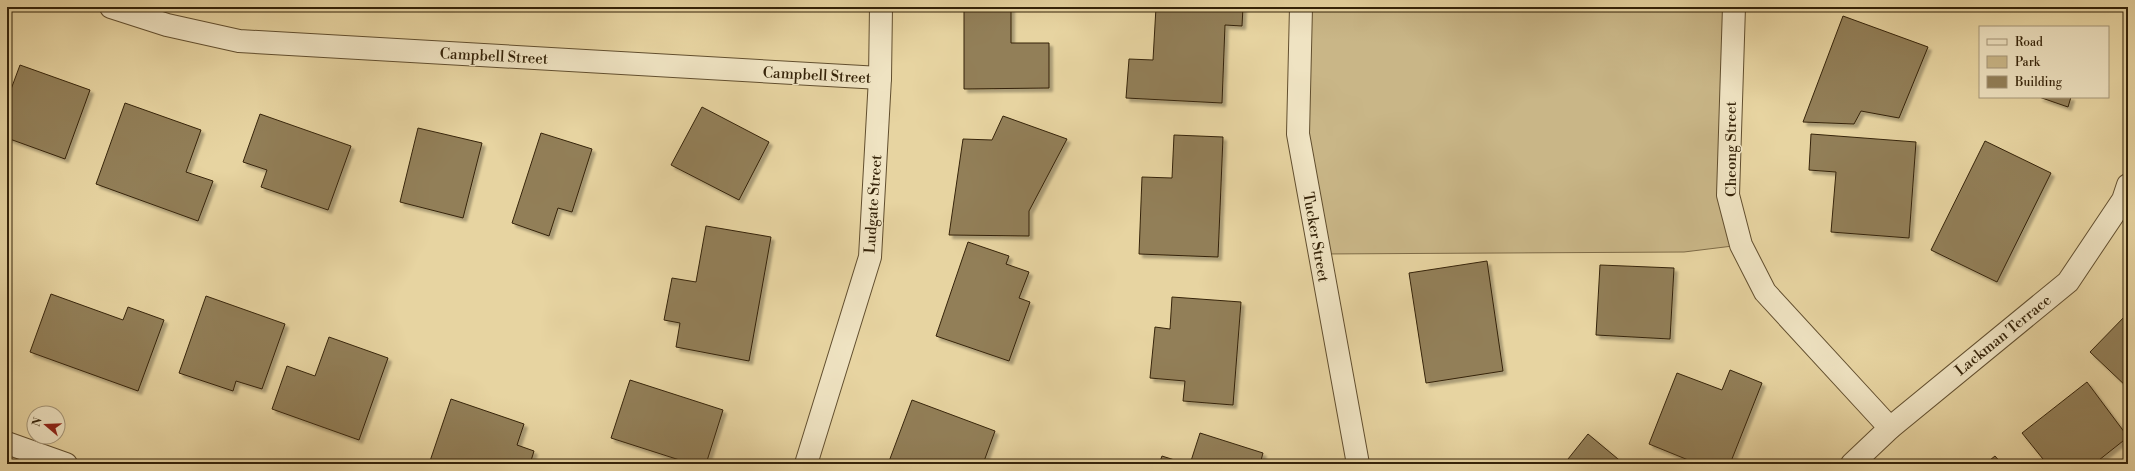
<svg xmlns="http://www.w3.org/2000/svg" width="2135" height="471" font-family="'Libre Bodoni',serif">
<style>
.green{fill:#c9b687;stroke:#7f6c48}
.building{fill:#927f58;stroke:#352309;filter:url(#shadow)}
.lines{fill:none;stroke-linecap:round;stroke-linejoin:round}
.minor-casing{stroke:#624f2f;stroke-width:24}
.minor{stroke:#efe3c2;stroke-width:22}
.labels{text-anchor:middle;stroke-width:3;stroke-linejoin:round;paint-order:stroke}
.street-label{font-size:15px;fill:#352309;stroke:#efe3c2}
</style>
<defs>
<filter id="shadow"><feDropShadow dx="3.5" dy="3.5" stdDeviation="1" flood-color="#0004"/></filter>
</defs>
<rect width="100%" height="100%" fill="#e7d4a1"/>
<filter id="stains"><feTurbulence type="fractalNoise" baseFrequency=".005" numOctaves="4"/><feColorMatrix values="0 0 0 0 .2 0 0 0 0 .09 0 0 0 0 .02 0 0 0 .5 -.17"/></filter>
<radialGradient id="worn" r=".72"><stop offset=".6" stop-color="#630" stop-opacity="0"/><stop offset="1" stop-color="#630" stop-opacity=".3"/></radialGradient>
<!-- green -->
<path class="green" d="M1301 7H1734L1728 195 1741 245 1684 252 1319 254 1298 134Z"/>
<!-- building -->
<g class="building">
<path d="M964 7H1011V43H1049V88L964 89Z"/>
<path d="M1156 7H1243L1242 26 1225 25 1222 103 1126 98 1129 59 1153 60Z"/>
<path d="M1843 16 1928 47 1899 118 1861 111 1854 124 1803 122Z"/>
<path d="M20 65 90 90 65 159 7 138V100Z"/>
<path d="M2039 97H2071L2068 107Z"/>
<path d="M125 103 201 130 186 172 213 181 198 221 96 184Z"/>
<path d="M702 107 769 142 739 200 671 165Z"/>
<path d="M260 114 351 146 328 210 261 187 267 170 243 162Z"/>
<path d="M1003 116 1067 139 1029 211V236L949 235 963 139 992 140Z"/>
<path d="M418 128 482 143 463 218 400 202Z"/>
<path d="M541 133 592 149 572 212 558 208 549 236 512 223Z"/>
<path d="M1811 134 1916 142 1909 238 1831 232 1836 172 1809 170Z"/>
<path d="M1174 135 1223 137 1218 257 1139 254 1142 177 1172 178Z"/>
<path d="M1985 141 2051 173 1997 282 1931 250Z"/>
<path d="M706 226 771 237 749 361 676 347 680 323 664 320 672 278 696 282Z"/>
<path d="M968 242 1009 256 1006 264 1029 272 1019 298 1030 302 1009 361 936 336Z"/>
<path d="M1487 261 1503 371 1426 383 1409 273Z"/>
<path d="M1600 265 1674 268 1670 339 1596 335Z"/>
<path d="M51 294 123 320 128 307 164 320 138 391 30 352Z"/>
<path d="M206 296 285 324 262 389 236 381 233 391 179 373Z"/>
<path d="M1172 297 1241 302 1233 405 1183 401 1185 381 1150 378 1155 327 1170 329Z"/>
<path d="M2128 313V388L2090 352Z"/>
<path d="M329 337 388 358 359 440 272 409 287 366 315 376Z"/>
<path d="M1730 370 1762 383 1730 464H1698L1649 444 1677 373 1722 390Z"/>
<path d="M630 380 723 410 706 464H692L611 438Z"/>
<path d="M2087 382 2128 437 2094 464H2047L2022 433Z"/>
<path d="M451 399 524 424 517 445 534 451 530 464H429Z"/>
<path d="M912 400 995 431 983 464H888Z"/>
<path d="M1200 433 1263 453 1260 464H1190Z"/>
<path d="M1588 434 1624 464H1564Z"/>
<path d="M1162 456 1187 464H1159Z"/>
<path d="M1995 456 2002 464H1985Z"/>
</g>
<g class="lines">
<defs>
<g id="minor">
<path d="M111 7 167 25 239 41 880 78"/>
<path d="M1301 7 1298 134 1358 464"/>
<path d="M1734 7 1728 195 1741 245 1765 292 1890 428"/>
<path d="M7 443 66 464"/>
<path d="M806 464 870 257 880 78 881 7"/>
<path d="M1852 464 1890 428 2068 282 2123 200 2128 185"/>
</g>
</defs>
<!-- minor casing -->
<use href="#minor" class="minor-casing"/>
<!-- minor -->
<use href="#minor" class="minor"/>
</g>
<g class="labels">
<!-- street labels -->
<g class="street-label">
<text transform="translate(494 56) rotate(3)" y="5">Campbell Street</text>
<text transform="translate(817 75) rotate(3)" y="5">Campbell Street</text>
<text transform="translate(1731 149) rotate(-90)" y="5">Cheong Street</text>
<text transform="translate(873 204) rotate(-86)" y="5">Ludgate Street</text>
<text transform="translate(1316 237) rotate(80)" y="5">Tucker Street</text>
<text transform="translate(2003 335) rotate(-39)" y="5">Lackman Terrace</text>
</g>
</g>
<!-- margin -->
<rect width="2135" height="471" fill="none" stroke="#e7d4a1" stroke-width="24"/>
<rect x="8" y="8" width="2119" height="455" fill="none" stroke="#352309" stroke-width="2"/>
<rect x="12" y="12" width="2111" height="447" fill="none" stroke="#352309"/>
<!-- legend -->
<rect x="1979" y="26" width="130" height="72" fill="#efe3c2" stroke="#a59678"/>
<rect x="1987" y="39" width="20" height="6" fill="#efe3c2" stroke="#a59678"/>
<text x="2015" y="46" font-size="12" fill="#352309">Road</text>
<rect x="1987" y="56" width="20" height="12" fill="#c9b687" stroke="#a59678"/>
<text x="2015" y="66" font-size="12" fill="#352309">Park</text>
<rect x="1987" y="76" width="20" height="12" fill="#927f58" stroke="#a59678"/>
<text x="2015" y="86" font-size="12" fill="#352309">Building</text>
<!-- north arrow -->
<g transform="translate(46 425) rotate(289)"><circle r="19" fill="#efe3c2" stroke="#a59678"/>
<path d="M0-3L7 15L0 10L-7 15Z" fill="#8f2418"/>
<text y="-6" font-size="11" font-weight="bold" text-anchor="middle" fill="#352309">N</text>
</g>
<rect width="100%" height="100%" filter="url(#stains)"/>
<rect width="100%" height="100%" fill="url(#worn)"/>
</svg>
